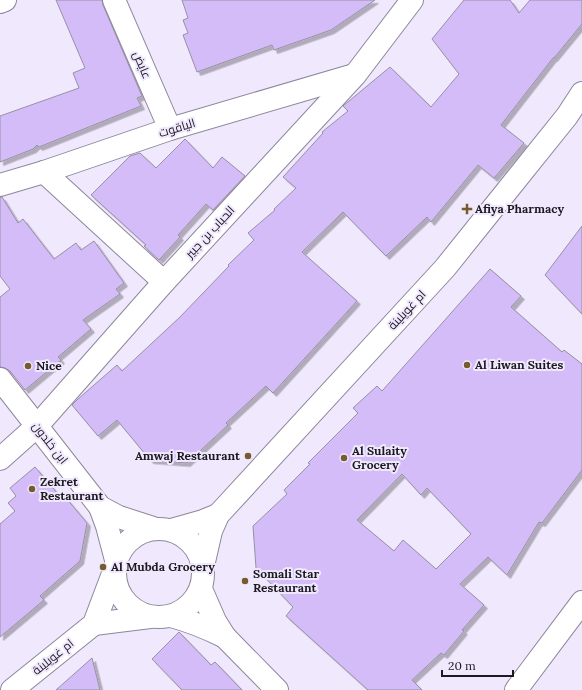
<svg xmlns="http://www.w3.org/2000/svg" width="582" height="690" font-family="Lora,Cairo,serif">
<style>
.building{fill:#d3bcf8;stroke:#9890a4;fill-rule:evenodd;filter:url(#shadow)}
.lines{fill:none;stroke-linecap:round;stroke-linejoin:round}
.minor-casing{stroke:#8e879b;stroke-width:24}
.tertiary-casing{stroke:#8e879b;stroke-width:24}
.minor{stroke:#fff;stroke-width:22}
.tertiary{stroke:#fff;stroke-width:22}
.poi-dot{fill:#755b2d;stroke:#f0e8fd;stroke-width:1.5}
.labels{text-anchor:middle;stroke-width:4;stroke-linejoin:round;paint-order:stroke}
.street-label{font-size:12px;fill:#1c1921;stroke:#f0e8fd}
.poi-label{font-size:12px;font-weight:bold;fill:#1c1921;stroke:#f0e8fd;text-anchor:start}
</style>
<defs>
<filter id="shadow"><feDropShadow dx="3.5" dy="3.5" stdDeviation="0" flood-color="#0004"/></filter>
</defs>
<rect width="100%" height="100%" fill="#f0e8fd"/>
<!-- building -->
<g class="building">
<path d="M56 0H102L103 5 142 96 137 98 141 106 39 147 37 145 33 149 0 162V116L79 88 73 73 85 68Z"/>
<path d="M182 0H375L331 30 274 50 272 45 197 72 183 35 188 33 183 20 188 18Z"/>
<path d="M464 0H510L519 13 530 0H582V24L554 58H553L501 125 524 143 494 178 478 165 431 222 427 217 386 256 343 212 302 252 357 301 273 393 266 386 226 423 228 425 187 463 150 460 117 420 98 436 72 405 78 399 117 365 122 371 180 317 229 266 228 265 254 240 248 233 275 210 274 209 296 188 283 177 323 133 322 132 348 111 343 106 390 67 431 107 459 74 432 39Z"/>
<path d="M185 139 213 168 222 157 245 176 213 210 206 204 178 235 180 237 159 260 144 246 146 245 91 195 130 156 140 153 156 168Z"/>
<path d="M0 197H2L18 223 23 219 54 259 76 243 81 250 94 241 124 283 116 289 120 294 83 320 91 329 58 357 61 360 25 390 10 371 5 368 0 367V297L10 289 0 276Z"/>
<path d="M582 226V314L545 275Z"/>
<path d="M490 269 521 296 511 307 562 352 564 350 582 364V470L542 523 539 522 507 575 488 557 460 584 484 605 462 630 464 631 444 655 441 653 412 680 422 690H368L286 616 293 607 256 568 253 526 287 494 284 490 310 464 308 463 358 413 353 408 377 386 382 391ZM402 474 421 495 427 488 471 534 436 569 403 540 394 551 357 520Z"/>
<path d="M35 467 63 500 66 498 87 523 80 561 40 596 44 600 0 637V524L15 511 8 503 16 496 10 488Z"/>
<path d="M179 632 211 665 215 662 242 690H182L152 659Z"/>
<path d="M92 658 100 690H56Z"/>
</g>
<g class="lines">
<defs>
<g id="minor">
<path d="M114 0 170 129"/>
<path d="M0 2 5 0"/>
<path d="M44 172 164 282"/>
<path d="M0 185 44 172 170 129 354 75"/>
<path d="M0 379 100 507 107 526 116 560"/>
<path d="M0 459 37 426 164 282 355 75 412 0"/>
<path d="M100 507 119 517 153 528"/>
<path d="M201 589 215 621 225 637 277 690"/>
<path d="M171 616C190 621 207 628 225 637"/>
<path d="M516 690 582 602"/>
</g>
<g id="tertiary">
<circle cx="159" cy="573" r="44"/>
<path d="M171 530 203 521 218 515"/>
<path d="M203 566 211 531 218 515 445 268 567 116 582 93"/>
<path d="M94 624 150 617"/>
<path d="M12 690 94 624 114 571"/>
</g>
</defs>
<!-- minor casing -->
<use href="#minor" class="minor-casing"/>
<!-- tertiary casing -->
<use href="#tertiary" class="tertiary-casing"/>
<!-- minor -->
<use href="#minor" class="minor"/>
<!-- tertiary -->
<use href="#tertiary" class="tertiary"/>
</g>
<!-- markers -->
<g class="poi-dot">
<path d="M465 203h4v4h4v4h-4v4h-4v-4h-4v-4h4z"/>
<circle cx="467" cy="365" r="4"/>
<circle cx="28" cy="366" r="4"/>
<circle cx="248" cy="456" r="4"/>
<circle cx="344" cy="458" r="4"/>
<circle cx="32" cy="489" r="4"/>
<circle cx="103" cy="567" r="4"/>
<circle cx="245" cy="581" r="4"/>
</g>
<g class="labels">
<!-- street labels -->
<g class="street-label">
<text transform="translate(142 65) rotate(67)" y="4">عايض</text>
<text transform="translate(177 128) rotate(-17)" y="4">الياقوت</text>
<text transform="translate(210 232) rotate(-47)" y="4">الحباب بن جبير</text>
<text transform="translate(407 310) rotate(-47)" y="4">ام غويلينة</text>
<text transform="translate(50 443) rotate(52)" y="4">ابن خلدون</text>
<text transform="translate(53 657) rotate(-39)" y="4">ام غويلينة</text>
</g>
<!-- poi labels -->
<g class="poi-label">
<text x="475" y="213">Afiya Pharmacy</text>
<text x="475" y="369">Al Liwan Suites</text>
<text x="36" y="370">Nice</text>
<text x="352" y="455">Al Sulaity<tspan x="352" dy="14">Grocery</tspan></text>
<text x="240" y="460" text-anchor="end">Amwaj Restaurant</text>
<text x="40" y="486">Zekret<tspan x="40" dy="14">Restaurant</tspan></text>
<text x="111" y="571">Al Mubda Grocery</text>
<text x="253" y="578">Somali Star<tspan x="253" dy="14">Restaurant</tspan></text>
</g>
</g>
<!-- scale -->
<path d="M442 670v6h71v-6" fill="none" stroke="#1c1921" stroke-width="2"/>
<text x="448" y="670" font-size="12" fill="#1c1921" stroke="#f0e8fd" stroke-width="3" paint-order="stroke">20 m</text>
</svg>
